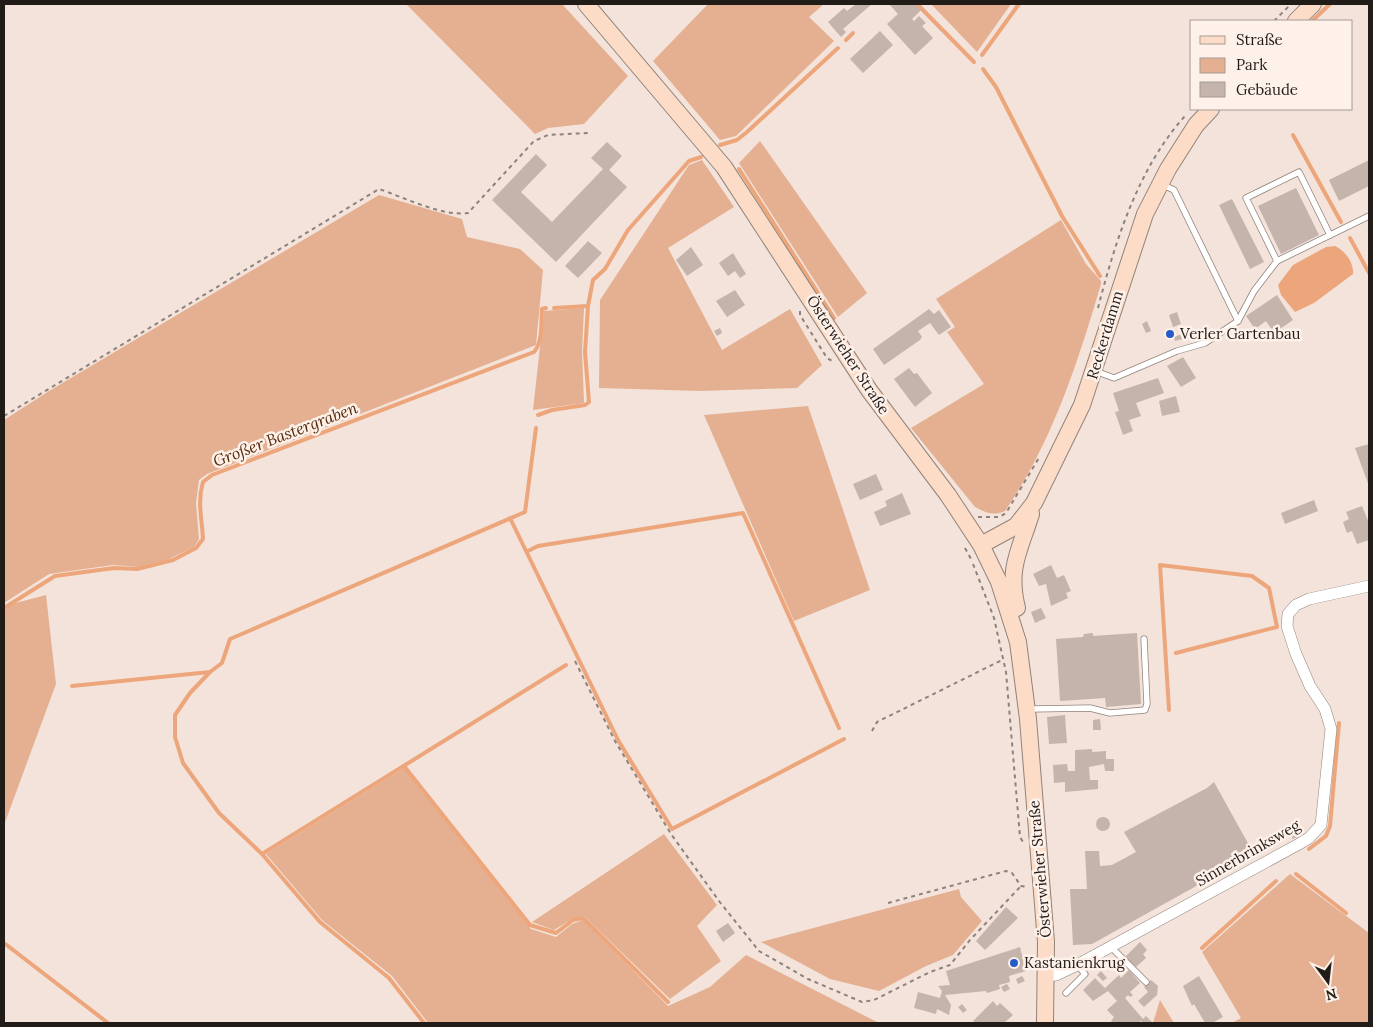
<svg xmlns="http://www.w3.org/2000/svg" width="1373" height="1027" font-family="Lora,serif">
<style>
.green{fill:#e4b091}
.water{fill:#eda67b}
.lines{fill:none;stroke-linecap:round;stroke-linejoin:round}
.stream{stroke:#eda67b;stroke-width:4}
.building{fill:#c4b4ab}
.lane-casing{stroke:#91837a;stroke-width:7}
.street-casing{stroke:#91837a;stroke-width:12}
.secondary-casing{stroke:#91837a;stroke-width:18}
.path{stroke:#8d827c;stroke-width:2;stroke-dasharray:4 4;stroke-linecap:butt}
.lane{stroke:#fff;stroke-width:5.5}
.street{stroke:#fff;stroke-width:11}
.secondary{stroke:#fcdcc6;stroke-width:16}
.poi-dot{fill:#265cc9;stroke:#fef1e9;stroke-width:2}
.labels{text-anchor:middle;stroke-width:5;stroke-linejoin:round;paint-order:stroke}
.poi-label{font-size:15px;fill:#221c19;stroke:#fef1e9;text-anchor:start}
.street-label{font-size:15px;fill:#221c19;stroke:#fef1e9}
.water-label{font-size:16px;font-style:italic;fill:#582b0a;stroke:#fef1e9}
</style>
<rect width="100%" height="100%" fill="#f3e3da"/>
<!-- green -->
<g class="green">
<path d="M406 4H562L628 76 584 124 548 128 535 134Z"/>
<path d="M708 4H824L809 17 834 41 736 136 720 140 653 61Z"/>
<path d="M931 4H1011L977 52Z"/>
<path d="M760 141 867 293 838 317 739 163Z"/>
<path d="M702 160 734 207 668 248 722 350 790 309 822 365 797 388 700 391 599 388 600 300 689 165Z"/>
<path d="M379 195 462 219 467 237 520 249 543 270 536 345 207 474 199 480 196 503 199 539 194 547 169 559 139 567 113 565 49 574 4 603V420L49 391Z"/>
<path d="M1061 220 1086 264 1101 281V284C1078 362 1052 443 1005 511 993 516 986 513 975 507L911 428 984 384 947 332 955 327 936 299Z"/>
<path d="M584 308 582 350 584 403 533 410 544 311Z"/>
<path d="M808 406 870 590 794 621 704 415Z"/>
<path d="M46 595 56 684 4 825V606Z"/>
<path d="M404 768 531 929 556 937 572 924 583 920 668 1006 710 987 746 955 877 1022 428 1023 392 976 322 920 266 854Z"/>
<path d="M664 834 717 905 697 926 721 961 670 999 584 916 572 919 554 930 532 922Z"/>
<path d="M1290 874 1369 933V1023H1232L1241 1018 1202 952Z"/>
<path d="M959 889 961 897 982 921 953 955 926 966 879 991 830 979 761 942Z"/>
<path d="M1160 1000 1174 1023H1153Z"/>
</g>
<!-- water -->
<path class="water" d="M1335 246C1344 250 1354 262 1353 274L1314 303 1295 312 1281 295 1278 285 1293 265 1326 247Z"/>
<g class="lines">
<!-- stream -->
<g class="stream">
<path d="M917 4 974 62"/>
<path d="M1312 21 1330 4"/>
<path d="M846 40 853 33"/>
<path d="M982 55 1019 4"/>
<path d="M983 69 996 87 1062 216 1100 276"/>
<path d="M1293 135 1341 222"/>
<path d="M720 145 737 140 747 132 838 48"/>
<path d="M739 169 834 318"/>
<path d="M1350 238 1369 273"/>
<path d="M554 308 588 306 593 280 605 269 628 230 689 161 701 157"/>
<path d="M538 415 552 410 585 405 589 402 585 352 588 306"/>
<path d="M510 518 618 740 672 829 844 739"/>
<path d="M528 551 538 546 743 513 839 728"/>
<path d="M4 608 55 576 114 568 137 569 173 560 196 548 203 539C202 519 197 502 203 482L212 475 534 352C543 342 541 321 542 309L546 308"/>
<path d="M72 686 210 672"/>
<path d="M1169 710 1160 565 1252 576 1269 588 1277 627 1176 653"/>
<path d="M404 766 530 925 556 933 573 920 583 918 668 1002"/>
<path d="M1309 849 1326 836 1330 826 1339 723"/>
<path d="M262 854 566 665"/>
<path d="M1296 874 1346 913"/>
<path d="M4 943 108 1023"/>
<path d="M1202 948 1276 881"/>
<path d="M424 1023 389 978 320 922 262 854 219 813 183 763 175 737V715L190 693 210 672 222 663 230 639 525 512 536 428"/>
</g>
</g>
<!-- building -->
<g class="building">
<path d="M856 4H872L843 29 846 32 841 37 828 22 844 8 847 11Z"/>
<path d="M889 4H915L921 10 912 19 914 21 919 16 926 23 922 26 933 38 915 55 887 24 898 14Z"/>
<path d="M880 31 893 45 863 73 850 59Z"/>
<path d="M607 142 622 156 609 170 627 187 556 262 492 200 536 154 547 165 521 192 552 222 603 169 591 158Z"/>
<path d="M1369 160V186L1339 201 1329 180Z"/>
<path d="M1296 188 1319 235 1281 254 1258 206Z"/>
<path d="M1232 199 1264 262 1250 269 1219 205Z"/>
<path d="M588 241 602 253 578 278 565 266Z"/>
<path d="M691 247 703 265 687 276 676 260Z"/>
<path d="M733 253 746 274 740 278 735 271 728 276 719 263Z"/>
<path d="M735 290 745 305 727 317 716 301Z"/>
<path d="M1277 295 1293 320 1274 333 1266 321 1255 329 1246 316Z"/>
<path d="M929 309 934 314 939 310 951 327 939 335 930 323 918 331 922 337 920 340 884 365 873 349Z"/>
<path d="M1177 312 1181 324 1173 327 1169 315Z"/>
<path d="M1147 321 1151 331 1146 333 1142 324Z"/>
<path d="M720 328 722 333 717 336 714 331Z"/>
<path d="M1193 329 1195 333 1188 337 1185 333Z"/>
<path d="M1182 334 1183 339 1175 341 1174 337Z"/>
<path d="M1183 357 1196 378 1181 387 1167 366Z"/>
<path d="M909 368 914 374 917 373 932 393 915 407 894 379Z"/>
<path d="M1158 378 1164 393 1136 403 1141 416 1129 420 1133 431 1123 435 1115 412 1119 411 1113 393Z"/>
<path d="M1176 396 1180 412 1162 416 1159 401Z"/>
<path d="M1369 444V486L1355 448Z"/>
<path d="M876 474 883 490 860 500 853 484Z"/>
<path d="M902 493 911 514 880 526 874 512 887 506 885 501Z"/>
<path d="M1314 500 1318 511 1285 524 1281 513Z"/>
<path d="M1362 506 1369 523V540L1357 544 1352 531 1347 533 1343 522 1349 519 1346 512Z"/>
<path d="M1051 565 1057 578 1064 575 1071 591 1066 593 1068 598 1051 606 1046 584 1039 586 1033 574Z"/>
<path d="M1041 608 1046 618 1035 623 1031 612Z"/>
<path d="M1093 633V636L1137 633 1141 704 1106 707 1105 698 1060 701 1056 639 1083 637 1084 634Z"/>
<path d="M1065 715 1067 743 1049 744 1047 717Z"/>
<path d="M1100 719 1101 730H1093V720Z"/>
<path d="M1092 749V752L1106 751V759H1114V771H1105L1104 764 1089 767 1090 780H1098V789L1065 792V782L1054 783 1053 765 1067 764 1068 771H1075V750Z"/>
<path d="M1214 782 1255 856 1252 855 1092 944 1073 945 1070 889H1087L1085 851H1099L1100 866 1112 865 1136 852 1124 832 1207 788Z"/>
<circle cx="1103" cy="824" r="7"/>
<path d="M1301 829 1303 834 1293 839 1291 835Z"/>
<path d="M1006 907 1018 918 985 950 976 941Z"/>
<path d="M728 923 735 933 723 942 716 931Z"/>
<path d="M1140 942 1147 950 1143 954 1146 958 1136 967 1125 957Z"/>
<path d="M1020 947 1026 971 1009 976 1010 982 999 985 1000 989 987 993 986 991 945 995 951 1005 949 1015 937 1009 936 1014 914 1008 918 992 940 998 942 991 938 986 950 985 946 971Z"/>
<path d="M1129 970 1140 983 1130 992 1133 995 1130 997 1128 995 1125 998 1143 1019 1146 1016 1153 1023H1144L1141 1021 1138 1023H1113L1111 1021 1114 1017 1107 1010 1117 1001 1108 991 1093 1001 1083 990 1095 978 1105 988 1119 975 1121 978Z"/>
<path d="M1101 971 1107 978 1103 981 1097 975Z"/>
<path d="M1022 976 1025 981 1018 984 1016 979Z"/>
<path d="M1199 976 1223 1017 1212 1023H1205L1194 1004 1192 1006 1183 986Z"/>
<path d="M1151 980 1158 986 1157 995 1144 1007 1138 1001 1148 992 1144 987Z"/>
<path d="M1007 984 1010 989 1004 992 1001 987Z"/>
<path d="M993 1001 997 1006 1000 1003 1013 1015 1004 1023H975L973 1021Z"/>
<path d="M962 1004 967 1010 963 1013 958 1007Z"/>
</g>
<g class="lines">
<defs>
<g id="lane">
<path d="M1163 185 1174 190 1238 321"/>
<path d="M1277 261 1246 198 1299 172 1330 235"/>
<path d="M1095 371 1114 378 1177 351 1205 343 1238 321 1254 291 1277 261 1369 216"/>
<path d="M1031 709 1090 708 1110 713 1145 710 1147 704 1144 639"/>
<path d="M1111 947 1146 982"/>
<path d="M1066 993 1085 974 1077 965"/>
</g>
<path id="street" d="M1047 976 1056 975 1077 965 1299 844 1309 838 1321 825 1331 729 1325 709 1310 686 1296 654 1287 626 1288 614 1296 605 1309 599 1369 586"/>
<g id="secondary">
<path d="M586 4 724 167 869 390 948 495 981 545 999 582 1018 642 1028 719 1046 942 1045 1023"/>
<path d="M1296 21 1313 4"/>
<path d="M981 545 1016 526 1034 503 1082 405 1145 214 1168 169 1196 125 1211 109"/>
<path d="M1017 608C1007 568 1020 550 1031 514"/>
</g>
</defs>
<!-- lane casing -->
<use href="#lane" class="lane-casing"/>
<!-- street casing -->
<use href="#street" class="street-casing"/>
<!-- secondary casing -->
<use href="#secondary" class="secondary-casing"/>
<!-- path -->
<g class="path">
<path d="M1274 21 1291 4"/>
<path d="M1098 308C1115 242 1138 168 1185 116"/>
<path d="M800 311V315L827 358 832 361"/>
<path d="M4 416 379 189C403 197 443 217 468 213L534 141 548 135 588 133"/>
<path d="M978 517H999L1006 513 1040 456"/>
<path d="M965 548 971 559"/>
<path d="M973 564 994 618 1006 672 1020 837 1023 842"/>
<path d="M575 661 615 741 671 834 719 901 759 951 808 979 862 1002 874 1000 930 972 950 965 970 940 1021 886"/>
<path d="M872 731 877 722 1004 659"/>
<path d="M888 903 1006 871 1012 873 1021 886 1027 887"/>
</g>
<!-- lane -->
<use href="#lane" class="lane"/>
<!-- street -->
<use href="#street" class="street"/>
<!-- secondary -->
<use href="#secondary" class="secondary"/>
</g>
<!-- markers -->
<g class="poi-dot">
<circle cx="1170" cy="334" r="5"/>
<circle cx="1014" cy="963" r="5"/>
</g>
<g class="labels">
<!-- poi labels -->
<g class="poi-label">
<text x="1180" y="339">Verler Gartenbau</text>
<text x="1024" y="968">Kastanienkrug</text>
</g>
<!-- street labels -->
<g class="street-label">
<text transform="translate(1105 335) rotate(-73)" y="5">Reckerdamm</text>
<text transform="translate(848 355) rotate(57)" y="5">Österwieher Straße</text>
<text transform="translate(1248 853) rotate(-30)" y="5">Sinnerbrinksweg</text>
<text transform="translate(1040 869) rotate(-95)" y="5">Österwieher Straße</text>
</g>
<!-- water labels -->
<g class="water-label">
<text transform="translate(285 434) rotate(-21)" y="6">Großer Bastergraben</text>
</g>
</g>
<!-- border -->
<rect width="1373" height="1027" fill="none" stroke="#221c19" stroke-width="10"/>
<!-- legend -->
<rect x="1190" y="20" width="162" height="90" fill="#fef1e9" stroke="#a69c96"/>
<rect x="1200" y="36" width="25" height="8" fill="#fcdcc6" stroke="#a69c96"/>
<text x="1236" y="45" font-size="15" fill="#221c19">Straße</text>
<rect x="1200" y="58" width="25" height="15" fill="#e4b091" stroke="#a69c96"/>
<text x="1236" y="70" font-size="15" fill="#221c19">Park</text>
<rect x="1200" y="82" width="25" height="15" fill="#c4b4ab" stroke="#a69c96"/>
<text x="1236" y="95" font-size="15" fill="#221c19">Gebäude</text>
<!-- north arrow -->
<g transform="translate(1328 982) rotate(165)" stroke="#fef1e9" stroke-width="4" paint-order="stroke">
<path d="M0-4L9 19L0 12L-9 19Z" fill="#221c19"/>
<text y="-8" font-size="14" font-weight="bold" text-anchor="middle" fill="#221c19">N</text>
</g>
</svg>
